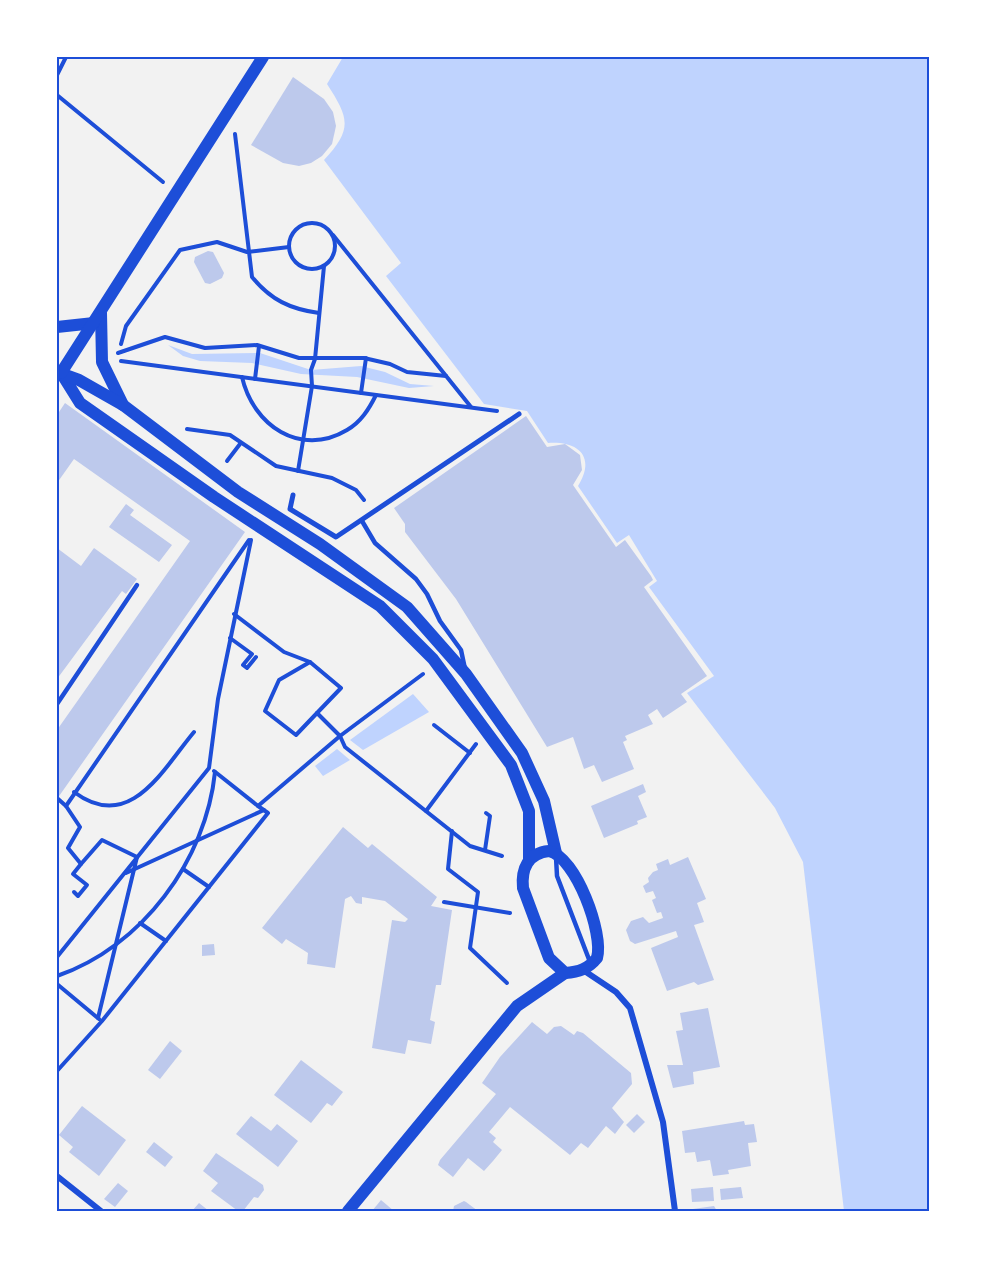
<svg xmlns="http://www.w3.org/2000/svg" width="987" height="1268" font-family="'Source Serif 4',serif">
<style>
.water{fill:#bfd3fe}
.building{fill:#bdc9ec}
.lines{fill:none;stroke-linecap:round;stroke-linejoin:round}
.path{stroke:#1d4ed8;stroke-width:4}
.service{stroke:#1d4ed8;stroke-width:4.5}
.pedestrian{stroke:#1d4ed8;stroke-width:5}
.minor{stroke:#1d4ed8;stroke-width:6}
.secondary{stroke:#1d4ed8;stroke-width:12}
.neatline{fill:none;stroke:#1d4ed8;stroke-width:2}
</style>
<rect width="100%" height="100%" fill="#f2f2f2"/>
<!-- water -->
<g class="water">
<path d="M343 57H930V1211H844L803 862 775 808 687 693 714 676 649 587 657 581 629 535 617 543 578 486C596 457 579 441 548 443L527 411 484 404 386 276 401 263 324 160C353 129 349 118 327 84Z"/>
<path d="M168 345 192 354 260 353 311 370 361 366 385 372 410 384 434 386 409 388 357 377 301 374 252 363 200 361 183 356Z"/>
<path d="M413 694 429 712 363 750 350 740Z"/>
<path d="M337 749 350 760 323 776 315 766Z"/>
</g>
<!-- building -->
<g class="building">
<path d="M293 77 324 99 333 112 336 126 332 144 322 156 311 163 299 166 283 163 251 145Z"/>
<path d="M208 251 213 252 224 273 222 278 210 284 205 283 194 262 195 257Z"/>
<path d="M65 403 245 532 57 799V730L190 541 74 459 57 483V415Z"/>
<path d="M526 416 547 447 565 444 580 455 582 470 573 485 616 547 625 540 651 576 653 580 644 587 707 676 681 694 687 702 663 718 657 709 648 715 653 724 625 736 627 740 623 742 634 769 602 782 594 765 584 769 573 737 547 747 456 599 405 532V524L394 508Z"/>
<path d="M126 504 134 510 130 515 172 545 159 562 109 527Z"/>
<path d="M57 548 81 566 94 548 137 579 126 594 122 591 57 679Z"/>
<path d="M643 784 646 792 638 796 647 817 637 821 638 824 604 838 591 806Z"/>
<path d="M343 827 368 848 372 844 437 897 431 906 452 910 441 985H436L430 1020 435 1022 431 1044 408 1040 405 1054 372 1048 392 920 405 922 408 919 385 901 362 897V904L356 903 351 896 345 899 335 968 307 964 308 953 286 939 282 944 262 928Z"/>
<path d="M688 857 706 899 697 903 704 922 694 925 714 980 698 985 694 982 667 991 651 948 678 937 676 931 635 944 630 941 626 930 631 921 643 917 649 923 663 918 661 912 657 913 652 900 656 898 653 891 646 893 643 886 649 882 648 878 653 872 658 870 656 864 668 859 670 865Z"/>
<path d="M214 944 215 955 202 956V945Z"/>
<path d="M708 1008 720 1067 693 1072 694 1084 673 1088 667 1065H683L676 1031 683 1030 680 1013Z"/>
<path d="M532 1022 547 1034 554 1027 561 1026 574 1035 577 1031 583 1033 631 1073 632 1084 612 1108 624 1122 615 1134 606 1126 588 1148 581 1143 570 1155 510 1107 489 1132 496 1138 493 1142 502 1150 493 1161 484 1171 468 1158 453 1177 438 1165 440 1160 496 1094 482 1083 500 1057Z"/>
<path d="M170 1041 182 1051 160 1079 148 1070Z"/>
<path d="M301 1060 343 1092 332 1106 327 1103 311 1123 274 1095Z"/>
<path d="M82 1106 126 1140 99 1176 69 1152 73 1147 59 1135Z"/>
<path d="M637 1114 645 1122 634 1133 626 1125Z"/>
<path d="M251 1116 271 1131 277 1124 298 1141 278 1167 236 1134Z"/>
<path d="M744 1121 745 1125 754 1124 757 1142 748 1143 751 1166 728 1170 729 1174 713 1176 710 1160 697 1162 695 1152 685 1153 682 1131Z"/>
<path d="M154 1142 173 1157 165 1167 146 1152Z"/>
<path d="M216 1153 263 1185 264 1190 258 1198 254 1197 243 1211H238L211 1191 218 1183 203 1171Z"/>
<path d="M118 1183 128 1191 115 1207 104 1199Z"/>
<path d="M713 1187 714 1201 692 1202 691 1189Z"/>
<path d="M741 1187 743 1198 721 1200 720 1189Z"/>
<path d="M381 1200 394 1211H372Z"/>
<path d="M464 1201 466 1202 478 1211H453L454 1206Z"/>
<path d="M199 1203 209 1211H192Z"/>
<path d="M714 1206 717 1211H693V1209Z"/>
</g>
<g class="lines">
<!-- path -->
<g class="path">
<path d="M57 75 66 57"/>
<path d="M57 95 163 182"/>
<path d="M235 134 252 277C271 300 290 309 319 313"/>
<circle cx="312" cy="246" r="23"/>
<path d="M333 235 471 407"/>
<path d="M121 344 126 326 180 250 217 242 247 252 289 247"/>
<path d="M118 353 165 337 205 348 257 345 299 358H364L390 364 407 372 446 376"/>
<path d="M121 361 497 411"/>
<path d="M242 377C253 425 300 458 347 430 361 422 369 409 376 395"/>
<path d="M255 379 259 346"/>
<path d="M361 393 366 358"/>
<path d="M187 429 230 435 276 466 332 478 356 490 364 500"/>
<path d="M227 461 240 444"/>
<path d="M298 471 312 386 311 370 315 359 324 266"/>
<path d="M234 614 284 652 310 662 341 688 317 713 340 736 345 747 470 846 502 856"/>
<path d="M230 638 252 654 243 665 247 668 256 657"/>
<path d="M310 662 279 680 265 711 296 735 317 713"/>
<path d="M434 725 470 753"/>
<path d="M214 771 258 806"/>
<path d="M74 792C130 834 163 769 194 732"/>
<path d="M57 798 66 806 80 827 68 848 81 864 102 840 137 857 98 1018"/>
<path d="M66 806 249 540"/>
<path d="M426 811 476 744"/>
<path d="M452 831 448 869 478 892 470 948 507 983"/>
<path d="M485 850 490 816 486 813"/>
<path d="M183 869 209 887"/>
<path d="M126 873 264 810"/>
<path d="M74 892 78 896 87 885 73 874 81 864"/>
<path d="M444 902 510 913"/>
<path d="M140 923 166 941"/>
<path d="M57 957 209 768 218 699 251 540"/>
<path d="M57 976C142 947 206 860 215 772"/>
<path d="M57 984 99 1019"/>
<path d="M57 1071 102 1021 268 813 258 806 340 736 423 674"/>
</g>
<!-- service -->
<g class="service">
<path d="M362 521 375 543 416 579 427 594 440 621 461 650 465 669"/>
<path d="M57 704 137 585"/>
<path d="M556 857 557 876 590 962"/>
</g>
<!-- pedestrian -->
<path class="pedestrian" d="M293 495 290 509 336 537 519 414"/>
<!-- minor -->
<g class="minor">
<path d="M583 970 616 992 630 1008 663 1122 675 1211"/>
<path d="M57 1176 101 1211"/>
</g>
<!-- secondary -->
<g class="secondary">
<path d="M101 313 102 362 123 405"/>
<path d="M57 327 94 323"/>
<path d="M60 371 80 403 214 497 380 606 433 659 511 765 529 811V860"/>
<path d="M57 372 79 380 123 405 238 492 320 544 407 607 466 674 522 753 544 801 556 853"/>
<path d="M61 373 263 57"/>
<path d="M549 851C576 857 604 934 597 958 588 969 579 972 565 973L549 958 523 888C521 869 528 853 549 851Z"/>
<path d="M348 1211 517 1006 565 973"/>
</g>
</g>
<!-- border -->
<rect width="987" height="1268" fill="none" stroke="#ffffff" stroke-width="117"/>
<rect x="58" y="58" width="870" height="1152" class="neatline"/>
</svg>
